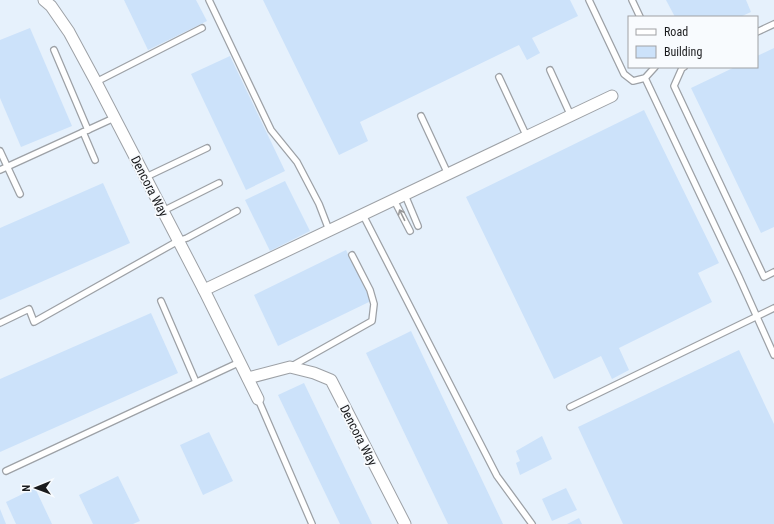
<svg xmlns="http://www.w3.org/2000/svg" width="774" height="524" font-family="'Roboto Condensed',sans-serif">
<style>
.built{fill:#e6f1fc;fill-rule:evenodd}
.building{fill:#cce2fa}
.lines{fill:none;stroke-linecap:round;stroke-linejoin:round}
.service-casing{stroke:#9da1a6;stroke-width:8}
.minor-casing{stroke:#9da1a6;stroke-width:13}
.service{stroke:#fff;stroke-width:5.5}
.minor{stroke:#fff;stroke-width:11}
.oneway{stroke:#989899}
.labels{text-anchor:middle;stroke-width:3.5;stroke-linejoin:round;paint-order:stroke}
.street-label{font-size:13px;fill:#1a1b1d;stroke:#f8fbfe}
</style>
<rect width="100%" height="100%" fill="#f8fbfe"/>
<!-- built -->
<path class="built" d="M0 0H774V524H0ZM629 17H757V67H629Z"/>
<!-- building -->
<g class="building">
<path d="M124 0H196L207 21 148 50Z"/>
<path d="M263 0H570L578 16 532 38 540 53 527 60 519 45 360 122 368 141 339 155Z"/>
<path d="M666 0H746L751 12 740 17H675Z"/>
<path d="M30 28 72 126 21 147 0 98V40Z"/>
<path d="M774 48V227L761 233 691 88 735 67H757V56Z"/>
<path d="M230 56 285 171 246 190 191 74Z"/>
<path d="M644 110 719 263 698 273 712 302 619 348 629 370 612 379 601 356 554 379 466 197Z"/>
<path d="M285 181 310 231 270 251 245 200Z"/>
<path d="M103 183 130 243 0 300V228Z"/>
<path d="M346 250 371 301 278 346 254 295Z"/>
<path d="M151 313 178 373 0 452V379Z"/>
<path d="M411 331 503 524H448L366 353Z"/>
<path d="M739 350 774 424V524H623L578 427Z"/>
<path d="M304 383 372 524H340L278 395Z"/>
<path d="M209 432 233 481 203 495 180 445Z"/>
<path d="M542 436 552 459 520 475 516 463 520 461 516 451Z"/>
<path d="M118 476 140 521 133 524H93L79 495Z"/>
<path d="M35 488 52 524H16L6 502Z"/>
<path d="M566 488 577 510 552 521 542 499Z"/>
<path d="M0 509 6 524H0Z"/>
<path d="M579 518 582 524H567Z"/>
</g>
<g class="lines">
<defs>
<g id="service">
<path d="M209 0 271 130 297 162 319 204 329 230"/>
<path d="M589 0 624 74 633 81 645 78 655 67"/>
<path d="M632 0 640 17"/>
<path d="M757 32 774 24"/>
<path d="M54 50 88 130"/>
<path d="M684 67 682 68 674 86 764 277 774 272"/>
<path d="M550 70 571 116"/>
<path d="M499 77 527 137"/>
<path d="M645 78 739 277 774 355"/>
<path d="M96 82 202 28"/>
<path d="M421 116 448 174"/>
<path d="M83 132 95 160"/>
<path d="M0 151 20 194"/>
<path d="M0 170 114 118"/>
<path d="M146 177 207 148"/>
<path d="M405 195 418 226"/>
<path d="M394 200 410 231"/>
<path d="M163 211 219 183"/>
<path d="M363 215 497 476 532 524"/>
<path d="M161 301 196 382"/>
<path d="M0 323 29 309 34 322 178 241 187 238 237 211"/>
<path d="M292 366 372 321 374 304 370 290 352 255"/>
<path d="M258 399 312 524"/>
<path d="M570 407 774 308"/>
<path d="M6 471 240 362"/>
</g>
<g id="minor">
<path d="M44 0 51 6 69 32 96 82 204 290 258 399"/>
<path d="M204 290 612 96"/>
<path d="M248 378 290 367 314 373 331 380 405 524"/>
</g>
</defs>
<!-- service casing -->
<use href="#service" class="service-casing"/>
<!-- minor casing -->
<use href="#minor" class="minor-casing"/>
<!-- service -->
<use href="#service" class="service"/>
<!-- minor -->
<use href="#minor" class="minor"/>
</g>
<!-- one-way arrows -->
<defs><path id="oneway-shaft" d="M-6 0H5M1.5-3L5.5 0L1.5 3" fill="none" stroke-width="1.6" stroke-linecap="round" stroke-linejoin="round"/></defs>
<use class="oneway" href="#oneway-shaft" transform="translate(402 215) rotate(-116)"/>
<g class="labels">
<!-- street labels -->
<g class="street-label">
<text transform="translate(150 186) rotate(63)" y="5">Dencora Way</text>
<text transform="translate(359 435) rotate(63)" y="5">Dencora Way</text>
</g>
</g>
<!-- legend -->
<rect x="628" y="16" width="130" height="52" fill="#f8fbfe" stroke="#9fa1a4"/>
<rect x="636" y="29" width="20" height="6" fill="#ffffff" stroke="#9fa1a4"/>
<text x="664" y="36" font-size="12" fill="#1a1b1d">Road</text>
<rect x="636" y="46" width="20" height="12" fill="#cce2fa" stroke="#9fa1a4"/>
<text x="664" y="56" font-size="12" fill="#1a1b1d">Building</text>
<!-- north arrow -->
<g transform="translate(36 488) rotate(269)" stroke="#f8fbfe" stroke-width="3" paint-order="stroke">
<path d="M0-3L7 15L0 10L-7 15Z" fill="#1a1b1d"/>
<text y="-6" font-size="11" font-weight="bold" text-anchor="middle" fill="#1a1b1d">N</text>
</g>
</svg>
